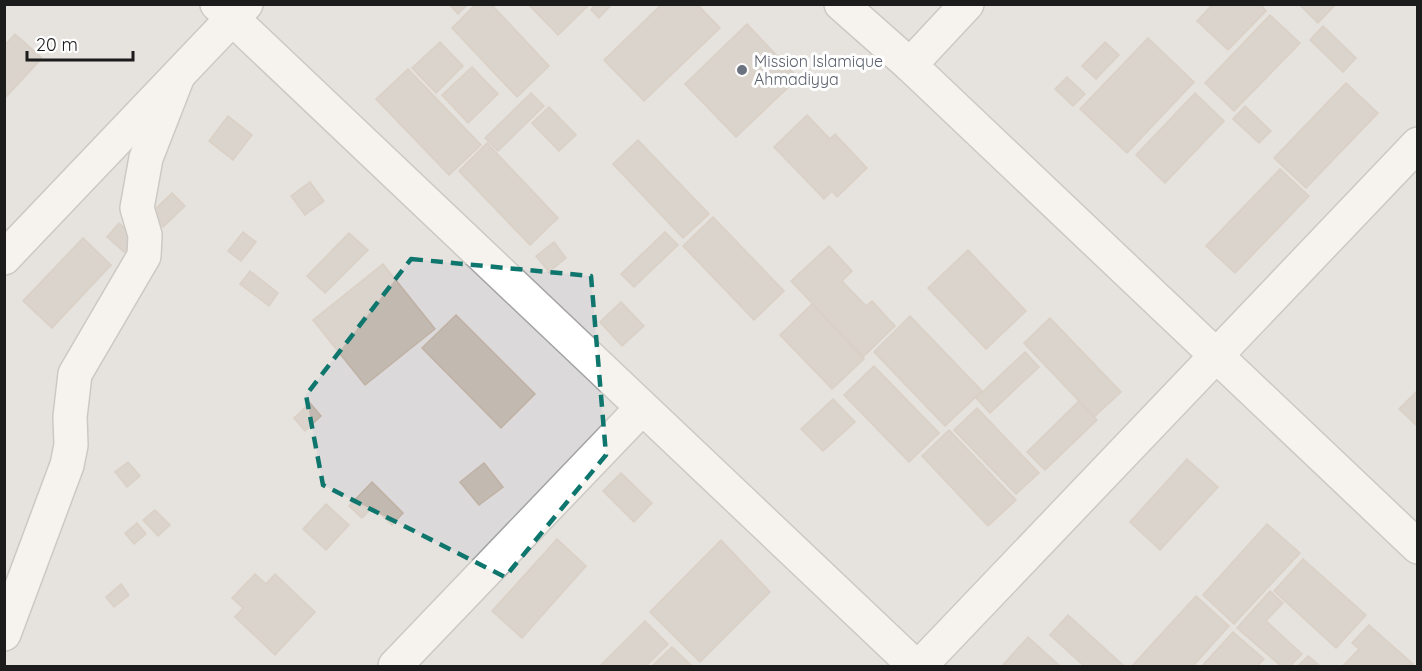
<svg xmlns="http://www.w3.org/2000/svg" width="1422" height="671" font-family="Quicksand,sans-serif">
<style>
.residential{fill:#dbd9d9}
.building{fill:#c2bab1;stroke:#c0b1a4;stroke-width:1.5}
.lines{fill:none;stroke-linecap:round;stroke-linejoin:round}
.minor-casing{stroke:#a3a3a3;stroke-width:36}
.minor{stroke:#fff;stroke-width:33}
.marked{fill:none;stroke:#0f766e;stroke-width:4.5;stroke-dasharray:12 8;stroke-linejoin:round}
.worship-dot{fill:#6b7280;stroke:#fff;stroke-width:2}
.labels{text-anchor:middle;stroke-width:6;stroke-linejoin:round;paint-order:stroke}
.worship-label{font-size:16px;fill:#5b616d;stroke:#fff;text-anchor:start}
</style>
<rect width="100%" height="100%" fill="#eeeae2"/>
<!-- residential -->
<rect class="residential" x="5" y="5" width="1412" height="661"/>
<!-- building -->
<g class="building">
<path d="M449 4H468L458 14Z"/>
<path d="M476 4H491L549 66 517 97 452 28Z"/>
<path d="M528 4H590L558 35Z"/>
<path d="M595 4H612L599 18 591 10Z"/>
<path d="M662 4H697L720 28 644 101 604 60Z"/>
<path d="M1213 4H1260L1266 11 1228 50 1197 21Z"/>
<path d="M1299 4H1336L1318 23Z"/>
<path d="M1270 15 1300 43 1234 111 1205 83Z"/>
<path d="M747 24 798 78 736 137 685 84Z"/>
<path d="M1323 26 1356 58 1343 72 1310 40Z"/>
<path d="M15 34 42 58 4 99V46Z"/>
<path d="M1148 38 1194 82 1127 153 1080 109Z"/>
<path d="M440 42 463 66 436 93 412 68Z"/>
<path d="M1105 42 1119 55 1096 79 1082 66Z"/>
<path d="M472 67 498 94 468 123 442 95Z"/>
<path d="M408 69 481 145 449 175 376 99Z"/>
<path d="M1067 77 1085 94 1073 106 1055 89Z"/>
<path d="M1346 83 1378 113 1306 188 1274 158Z"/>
<path d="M531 93 544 106 498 151 485 138Z"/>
<path d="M1195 93 1224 121 1165 183 1136 155Z"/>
<path d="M1245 106 1271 131 1259 143 1233 119Z"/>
<path d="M549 107 576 135 559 151 532 123Z"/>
<path d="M807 115 830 139 835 134 867 168 837 197 832 191 824 199 774 147Z"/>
<path d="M228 116 252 135 233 160 209 141Z"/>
<path d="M638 140 709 214 683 238 613 164Z"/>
<path d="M487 143 558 218 530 245 459 171Z"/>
<path d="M1280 169 1309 196 1235 273 1206 246Z"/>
<path d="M310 182 324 201 305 215 291 196Z"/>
<path d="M172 193 185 206 163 227 150 214Z"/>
<path d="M713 217 784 291 754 320 683 246Z"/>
<path d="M119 223 136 239 124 252 107 237Z"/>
<path d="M243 232 256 242 241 261 228 251Z"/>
<path d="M665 232 678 245 634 287 621 274Z"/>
<path d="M349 233 368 250 325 293 307 276Z"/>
<path d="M83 238 111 265 52 328 23 301Z"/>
<path d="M554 242 566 258 549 272 536 256Z"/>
<path d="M829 246 852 271 842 281 866 306 872 301 895 326 863 357 791 281Z"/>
<path d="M968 250 1026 311 986 349 928 288Z"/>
<path d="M383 264 435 329 365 385 313 320Z"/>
<path d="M250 271 278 293 269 306 240 284Z"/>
<path d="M621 302 644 326 622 346 600 322Z"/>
<path d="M812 304 864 359 832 389 780 335Z"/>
<path d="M456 315 535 394 501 428 422 348Z"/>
<path d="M910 316 982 391 945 426 874 352Z"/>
<path d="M1050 318 1121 392 1094 417 1024 343Z"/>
<path d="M1025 352 1039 367 990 413 976 398Z"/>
<path d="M874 366 939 433 909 462 844 395Z"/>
<path d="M1418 390V427L1399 409Z"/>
<path d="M833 399 855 422 823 451 801 429Z"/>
<path d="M1079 401 1097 420 1045 470 1027 452Z"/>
<path d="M310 403 321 416 305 431 294 418Z"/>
<path d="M977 408 1039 473 1016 494 954 430Z"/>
<path d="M949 430 1016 500 988 526 922 456Z"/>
<path d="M1187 459 1218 487 1160 550 1130 522Z"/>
<path d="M128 462 140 476 127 487 115 472Z"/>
<path d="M484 463 503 487 479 505 460 482Z"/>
<path d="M621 473 652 503 634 522 603 491Z"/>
<path d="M372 482 403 513 392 525 373 507 362 518 349 506Z"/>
<path d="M326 504 349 525 326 550 303 529Z"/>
<path d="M155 510 170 525 158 536 143 520Z"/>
<path d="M137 523 146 534 134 544 125 533Z"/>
<path d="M1267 524 1300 553 1234 624 1203 595Z"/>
<path d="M557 539 586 566 522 638 492 611Z"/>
<path d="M721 540 770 592 700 662 650 612Z"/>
<path d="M1303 559 1366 615 1336 648 1274 591Z"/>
<path d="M255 574 266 584 275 574 315 612 275 655 235 617 243 608 232 598Z"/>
<path d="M121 584 129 595 114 607 106 597Z"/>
<path d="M1270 591 1283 603 1266 621 1302 654 1290 666H1281L1237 628Z"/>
<path d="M1196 596 1229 626 1193 666H1132Z"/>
<path d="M1068 615 1124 666H1084L1050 635Z"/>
<path d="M645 621 668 644 646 666H600Z"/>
<path d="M1369 625 1413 664 1411 666H1343L1359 649 1352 643Z"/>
<path d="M1233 632 1264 659 1257 666H1202Z"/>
<path d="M1028 637 1060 666H1002Z"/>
<path d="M672 647 692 666H652Z"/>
<path d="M1308 656 1318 664 1298 666Z"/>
</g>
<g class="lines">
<defs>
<g id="minor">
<path d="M217 4 915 666"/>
<path d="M841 4 910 65 1418 547"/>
<path d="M910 65 967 4"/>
<path d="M4 258 246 4"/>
<path d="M4 634 67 465 71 445 70 417 75 374 144 256 145 235 137 208 146 158 178 76"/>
<path d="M395 666 642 408"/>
<path d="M920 666 1418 144"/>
</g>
</defs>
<!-- minor casing -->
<use href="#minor" class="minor-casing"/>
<!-- minor -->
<use href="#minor" class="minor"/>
</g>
<!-- marked area -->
<path d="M0 0H1422V671H0ZM411 259 591 276 606 455 505 577 323 485 306 395Z" fill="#eeeae2" fill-opacity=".55" fill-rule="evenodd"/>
<path class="marked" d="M411 259 591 276 606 455 505 577 323 485 306 395Z"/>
<!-- markers -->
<circle class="worship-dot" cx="742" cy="70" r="6"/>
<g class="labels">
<!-- worship labels -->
<g class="worship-label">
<text x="754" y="67">Mission Islamique<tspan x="754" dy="18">Ahmadiyya</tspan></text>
</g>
</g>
<!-- border -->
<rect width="1422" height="671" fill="none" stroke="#1c1c1c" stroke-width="12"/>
<!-- scale -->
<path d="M27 51v9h106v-9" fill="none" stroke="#1c1c1c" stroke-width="3"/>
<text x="36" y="51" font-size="18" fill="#1c1c1c" stroke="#ffffff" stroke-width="4.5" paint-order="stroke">20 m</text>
</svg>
